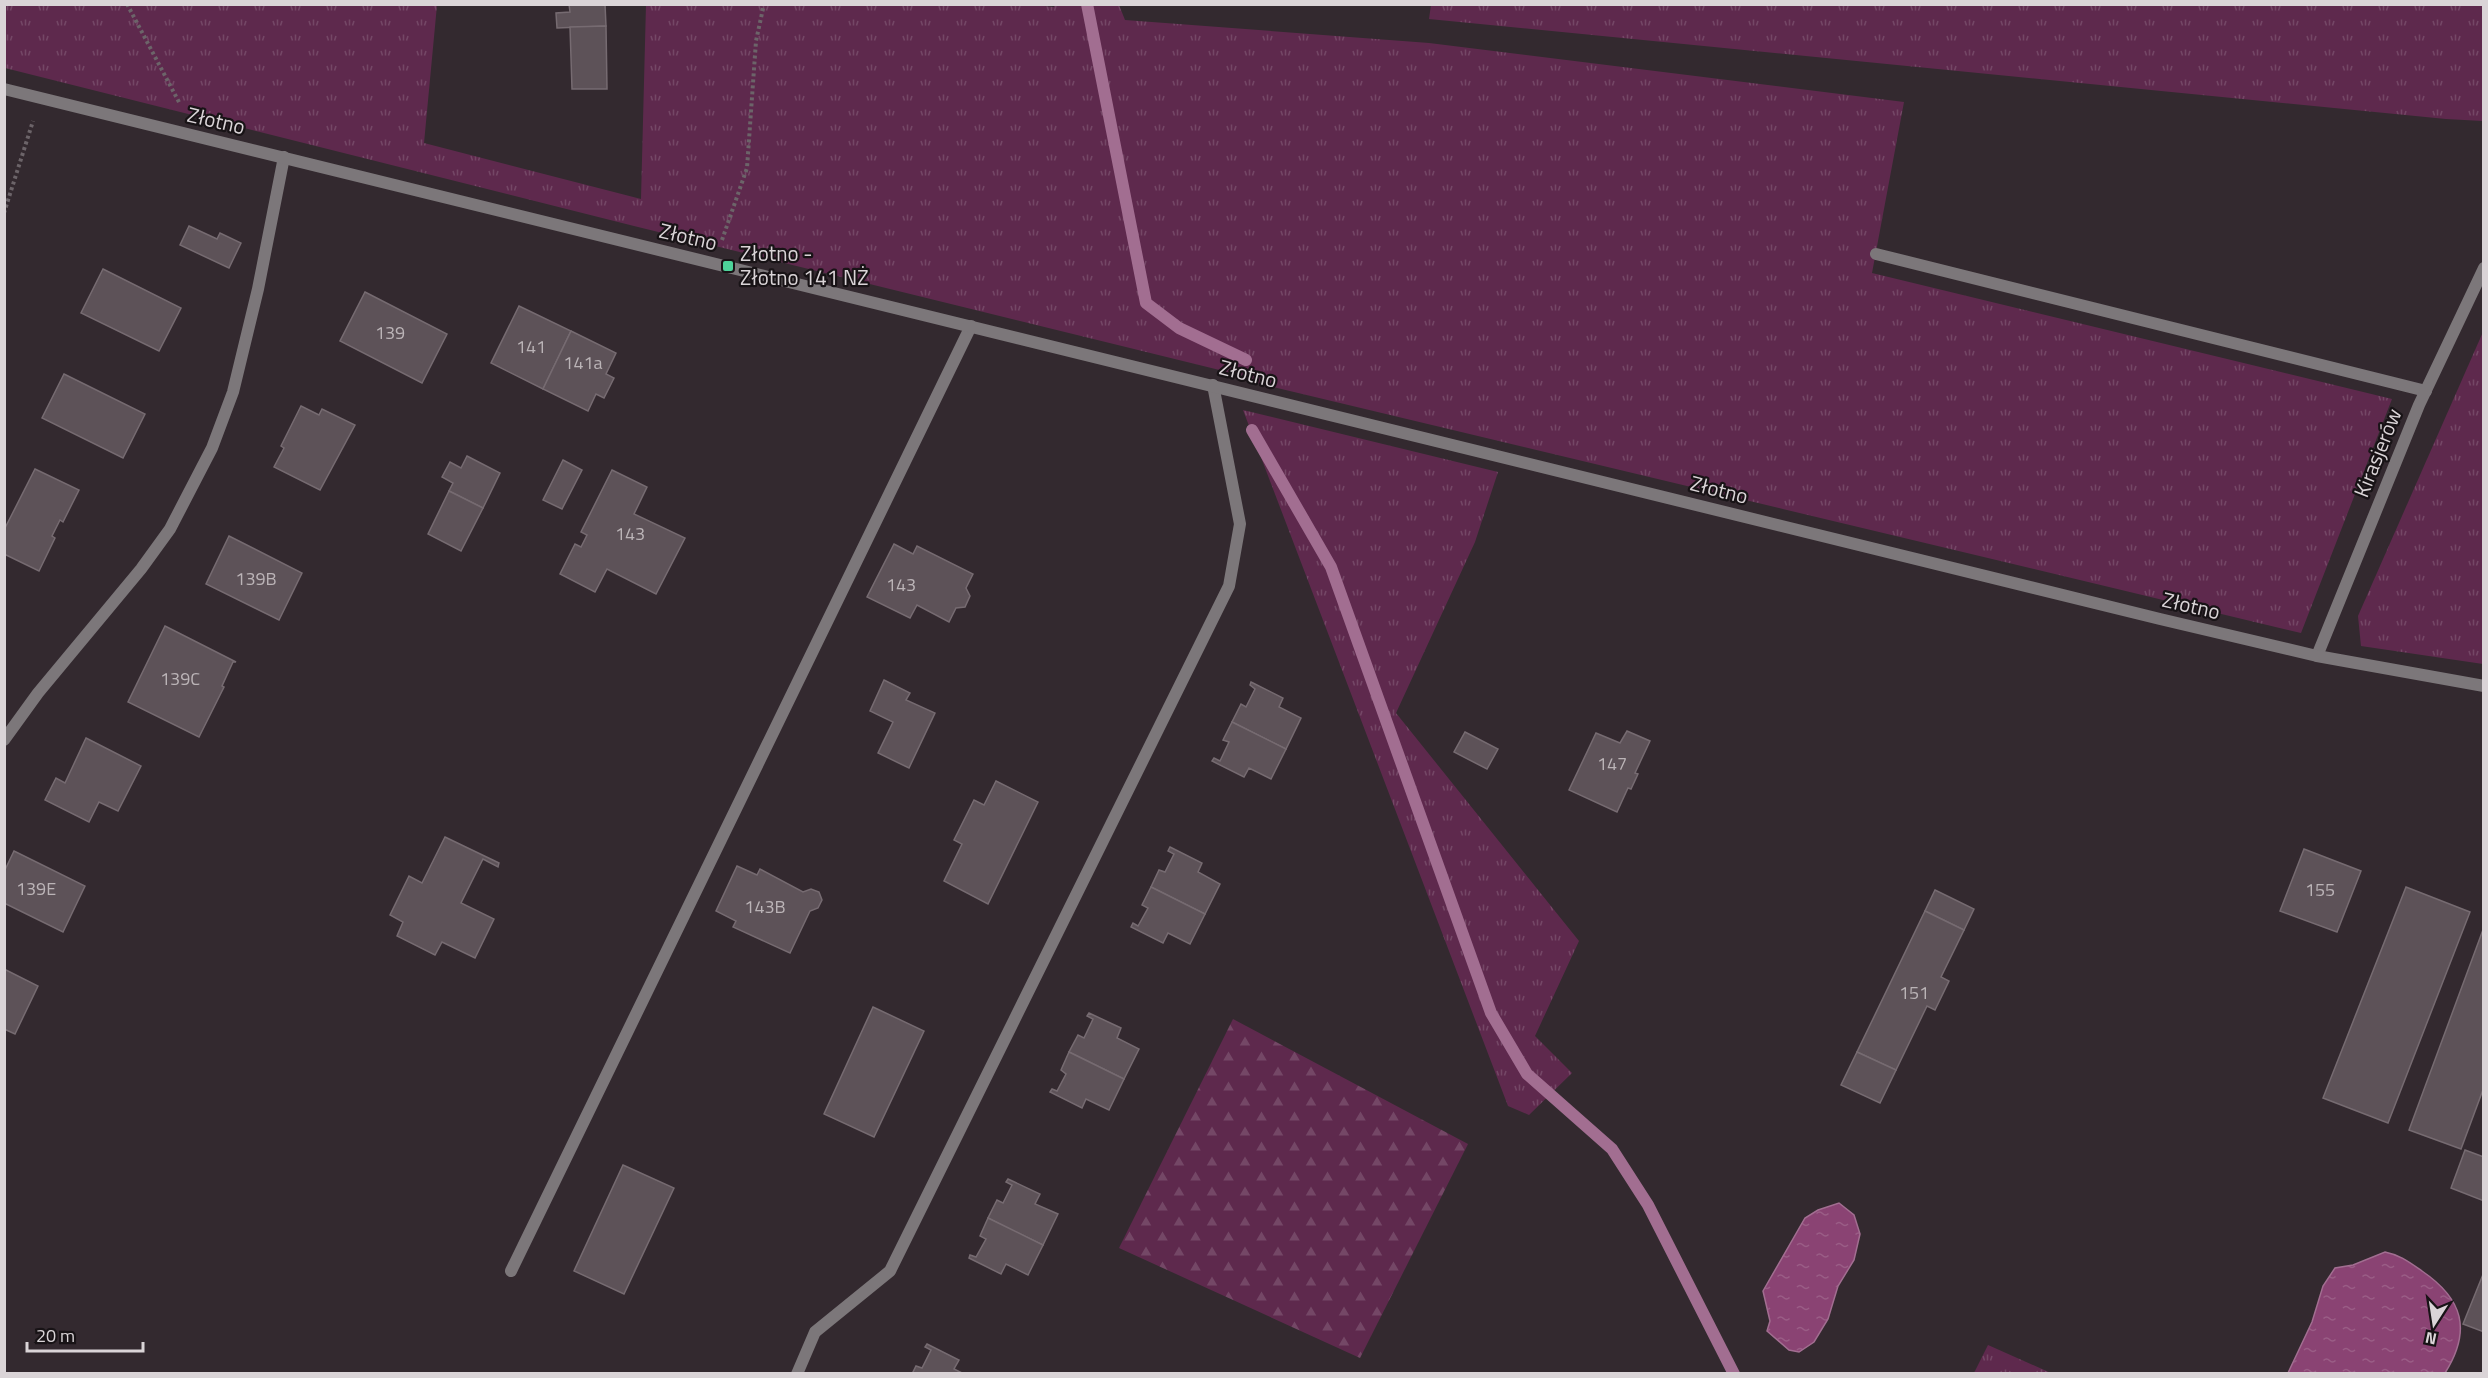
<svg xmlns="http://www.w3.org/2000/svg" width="2488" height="1378" font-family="'Titillium Web',sans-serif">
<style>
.grass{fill:url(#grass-tufts)}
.forest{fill:url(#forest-firs)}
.water{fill:url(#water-ripples);stroke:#a26e91;stroke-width:1.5}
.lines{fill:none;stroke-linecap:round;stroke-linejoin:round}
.stream{stroke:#a26e91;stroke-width:12}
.building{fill:#5d5258;stroke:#766b71;stroke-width:1.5}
.path{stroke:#6c6469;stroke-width:4;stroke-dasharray:3 3;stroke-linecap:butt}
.service{stroke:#7c777a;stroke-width:12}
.minor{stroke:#7c777a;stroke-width:12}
.tertiary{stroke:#7c777a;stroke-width:12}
.poi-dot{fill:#4dd39a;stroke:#181316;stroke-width:2}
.labels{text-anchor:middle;stroke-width:4.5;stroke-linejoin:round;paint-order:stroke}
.number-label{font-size:18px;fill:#bbb4b7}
.street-label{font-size:21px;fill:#dad4d7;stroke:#181316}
.poi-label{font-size:21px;fill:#dad4d7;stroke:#181316;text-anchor:start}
</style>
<defs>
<pattern id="grass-tufts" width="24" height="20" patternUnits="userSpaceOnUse" patternTransform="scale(1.5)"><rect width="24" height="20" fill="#5e294d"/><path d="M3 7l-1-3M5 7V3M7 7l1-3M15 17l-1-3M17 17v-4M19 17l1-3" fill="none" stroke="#744766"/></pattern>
<pattern id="forest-firs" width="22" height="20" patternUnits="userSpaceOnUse" patternTransform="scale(1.5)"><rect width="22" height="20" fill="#5e294d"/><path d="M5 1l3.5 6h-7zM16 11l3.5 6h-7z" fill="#744766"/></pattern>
<pattern id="water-ripples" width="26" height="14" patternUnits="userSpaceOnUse" patternTransform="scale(1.5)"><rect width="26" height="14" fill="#8a4373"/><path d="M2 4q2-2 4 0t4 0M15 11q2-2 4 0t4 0" fill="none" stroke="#9a5d86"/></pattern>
</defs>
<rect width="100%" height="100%" fill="#33292f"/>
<!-- grass -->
<g class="grass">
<path d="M1025 4 1054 7V4L1119 5 1125 20 1429 43 1904 102 1872 273 2392 399 2301 633 1248 381V377L634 226 5 68 4 5H437L424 143 641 199 646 5Z"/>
<path d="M1431 5H2483V121L2446 119 1429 19Z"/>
<path d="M2483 332V664L2361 646 2358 616Z"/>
<path d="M1243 410 1498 472 1475 542 1396 713 1579 941 1535 1036 1572 1073 1529 1115 1508 1106Z"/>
<path d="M1988 1345 2051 1373H1974Z"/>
</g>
<!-- forest -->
<path class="forest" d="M1233 1019 1468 1144 1360 1358 1119 1248Z"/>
<!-- water -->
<g class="water">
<path d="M1839 1203 1854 1215 1860 1234 1854 1260 1838 1286 1828 1319 1814 1342 1799 1352 1789 1350 1767 1331 1770 1321 1763 1291 1805 1218 1818 1210Z"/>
<path d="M2385 1252C2400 1255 2409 1262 2422 1271 2463 1299 2472 1330 2445 1373H2288L2312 1322 2323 1286 2335 1268 2353 1265Z"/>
</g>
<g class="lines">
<!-- stream -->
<g class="stream">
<path d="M1087 4 1146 303 1179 328 1246 360"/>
<path d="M1252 430 1331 567 1491 1013 1527 1074 1612 1149 1648 1205 1734 1374"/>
</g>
</g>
<!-- building -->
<g class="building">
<path d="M569 4H605L606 26 557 28 556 13 570 12Z"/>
<path d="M606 26 607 89H572L570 27Z"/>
<path d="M189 226 217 239 220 233 241 243 229 268 180 245Z"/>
<path d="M103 269 181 308 159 351 81 313Z"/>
<path d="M365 292 447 334 422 383 340 341Z"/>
<path d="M519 306 571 331 543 389 491 363Z"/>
<path d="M571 331 616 353 606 374 614 378 604 398 596 394 588 411 543 389Z"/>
<path d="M64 374 145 414 123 458 42 418Z"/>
<path d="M301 406 319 415 322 409 355 425 320 490 274 467 284 448 281 446Z"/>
<path d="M467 456 500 473 483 508 449 491 453 483 442 477 450 462 461 468Z"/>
<path d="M563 460 582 470 562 509 543 500Z"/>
<path d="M35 469 79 490 63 522 60 520 52 536 55 538 39 571 4 554V530Z"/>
<path d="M612 470 647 487 634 514 685 538 656 594 607 569 595 592 560 574 575 544 581 547 587 535 581 532Z"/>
<path d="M449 491 483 508 461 551 428 534Z"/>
<path d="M229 536 302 573 279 620 206 584Z"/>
<path d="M894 544 913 554 917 546 973 574 966 588 970 596 965 607 956 608 949 622 917 605 910 618 867 597Z"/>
<path d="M165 626 236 662H233L222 686 224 687 199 737 128 702Z"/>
<path d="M884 680 910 693 906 700 935 713 909 768 878 753 893 722 870 711Z"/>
<path d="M1251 682 1283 698 1279 707 1301 718 1286 749 1232 722 1241 704 1246 707 1255 689 1250 685Z"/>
<path d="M1232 722 1286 749 1271 779 1249 768 1244 777 1212 761 1214 758 1220 761 1229 742 1223 740Z"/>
<path d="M1627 731 1650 741 1635 773 1638 774 1631 789 1628 788 1617 812 1569 790 1596 733 1620 743Z"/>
<path d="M1465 732 1498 749 1487 769 1454 752Z"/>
<path d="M86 738 141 766 118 811 99 802 89 822 45 800 56 778 65 783Z"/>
<path d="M996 781 1038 802 988 904 944 881 962 844 954 840 974 800 984 805Z"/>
<path d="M445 837 499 863 498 867 483 859 461 903 494 919 475 958 442 942 435 955 397 936 403 922 390 915 409 876 422 883Z"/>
<path d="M1170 847 1202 863 1198 872 1220 884 1205 914 1151 887 1159 870 1165 872 1174 854 1168 851Z"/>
<path d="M2304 849 2361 871 2337 932 2280 911Z"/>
<path d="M14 851 85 886 63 932 4 903V872Z"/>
<path d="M737 866 757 875 760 869 803 892 811 889 819 892 822 900 818 908 810 911 790 953 733 927 736 921 716 911Z"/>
<path d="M1151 887 1205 914 1190 944 1168 933 1163 943 1131 927 1133 923 1138 926 1148 908 1142 905Z"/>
<path d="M2406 887 2470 912 2388 1123 2323 1098Z"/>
<path d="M1935 890 1974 909 1964 930 1925 911Z"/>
<path d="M1925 911 1964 930 1941 977 1949 981 1935 1010 1927 1006 1896 1070 1857 1052Z"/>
<path d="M2484 927V1087L2461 1149 2409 1130Z"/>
<path d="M4 969 38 986 15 1034 4 1029Z"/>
<path d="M873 1007 924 1031 874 1137 824 1114Z"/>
<path d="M1089 1013 1121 1028 1117 1038 1139 1049 1124 1079 1069 1052 1078 1035 1084 1038 1093 1019 1087 1016Z"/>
<path d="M1069 1052 1124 1079 1109 1110 1086 1099 1082 1108 1050 1092 1052 1089 1057 1091 1066 1074 1061 1070Z"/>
<path d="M1857 1052 1896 1070 1880 1103 1841 1085Z"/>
<path d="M2465 1150 2484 1157V1201L2451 1188Z"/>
<path d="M623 1165 674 1188 624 1294 574 1271Z"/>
<path d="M1008 1179 1040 1194 1035 1204 1058 1214 1043 1245 988 1218 997 1200 1003 1203 1012 1185 1006 1182Z"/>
<path d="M988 1218 1043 1245 1028 1275 1006 1264 1001 1274 969 1258 970 1255 976 1257 986 1239 980 1236Z"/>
<path d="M2484 1272V1332L2463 1324Z"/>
<path d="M927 1344 959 1360 954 1369 964 1374H912L916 1366 922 1368 931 1350 925 1347Z"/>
</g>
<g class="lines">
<!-- path -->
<g class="path">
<path d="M127 4 180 104"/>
<path d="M4 213 33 121"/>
<path d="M722 240 747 168 756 41 764 4"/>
</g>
<!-- service -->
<g class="service">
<path d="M1876 254 2426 391"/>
<path d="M4 740 38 693 141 569 170 529 212 448 233 392 258 289 284 157"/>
<path d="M511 1271 971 326"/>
<path d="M797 1374 815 1332 890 1271 1229 586 1240 524 1213 385"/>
</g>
<!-- minor -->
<path class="minor" d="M2317 656 2419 405 2484 268"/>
<!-- tertiary -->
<path class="tertiary" d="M4 89 2160 619 2317 656 2484 686"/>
</g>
<!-- markers -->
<rect class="poi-dot" x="722" y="260" width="12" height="12" rx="3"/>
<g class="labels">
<!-- number labels -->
<g class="number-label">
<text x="390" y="339">139</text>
<text x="531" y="353">141</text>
<text x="583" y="369">141a</text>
<text x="630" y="540">143</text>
<text x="256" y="585">139B</text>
<text x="901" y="591">143</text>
<text x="180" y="685">139C</text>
<text x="1612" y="770">147</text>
<text x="36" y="895">139E</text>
<text x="2320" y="896">155</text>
<text x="765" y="913">143B</text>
<text x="1914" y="999">151</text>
</g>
<!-- street labels -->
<g class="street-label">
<text transform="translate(216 121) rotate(13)" y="7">Złotno</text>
<text transform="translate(688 237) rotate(13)" y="7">Złotno</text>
<text transform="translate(1248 374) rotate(14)" y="7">Złotno</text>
<text transform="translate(2378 453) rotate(-68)" y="7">Kirasjerów</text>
<text transform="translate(1719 490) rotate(14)" y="7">Złotno</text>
<text transform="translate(2191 606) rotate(13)" y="7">Złotno</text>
</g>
<!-- poi labels -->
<g class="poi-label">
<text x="740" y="261">Złotno -<tspan x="740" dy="24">Złotno 141 NŻ</tspan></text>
</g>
</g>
<!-- border -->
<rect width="2488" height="1378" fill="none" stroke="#dad4d7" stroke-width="12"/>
<!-- north arrow -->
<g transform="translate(2434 1324) rotate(192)" stroke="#181316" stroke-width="4.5" paint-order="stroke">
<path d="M0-4.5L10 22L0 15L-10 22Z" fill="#dad4d7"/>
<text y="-9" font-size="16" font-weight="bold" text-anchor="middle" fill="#dad4d7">N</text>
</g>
<!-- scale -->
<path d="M27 1342v9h116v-9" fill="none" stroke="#dad4d7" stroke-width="3"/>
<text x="36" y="1342" font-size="18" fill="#dad4d7" stroke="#181316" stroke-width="4.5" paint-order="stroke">20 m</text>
</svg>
